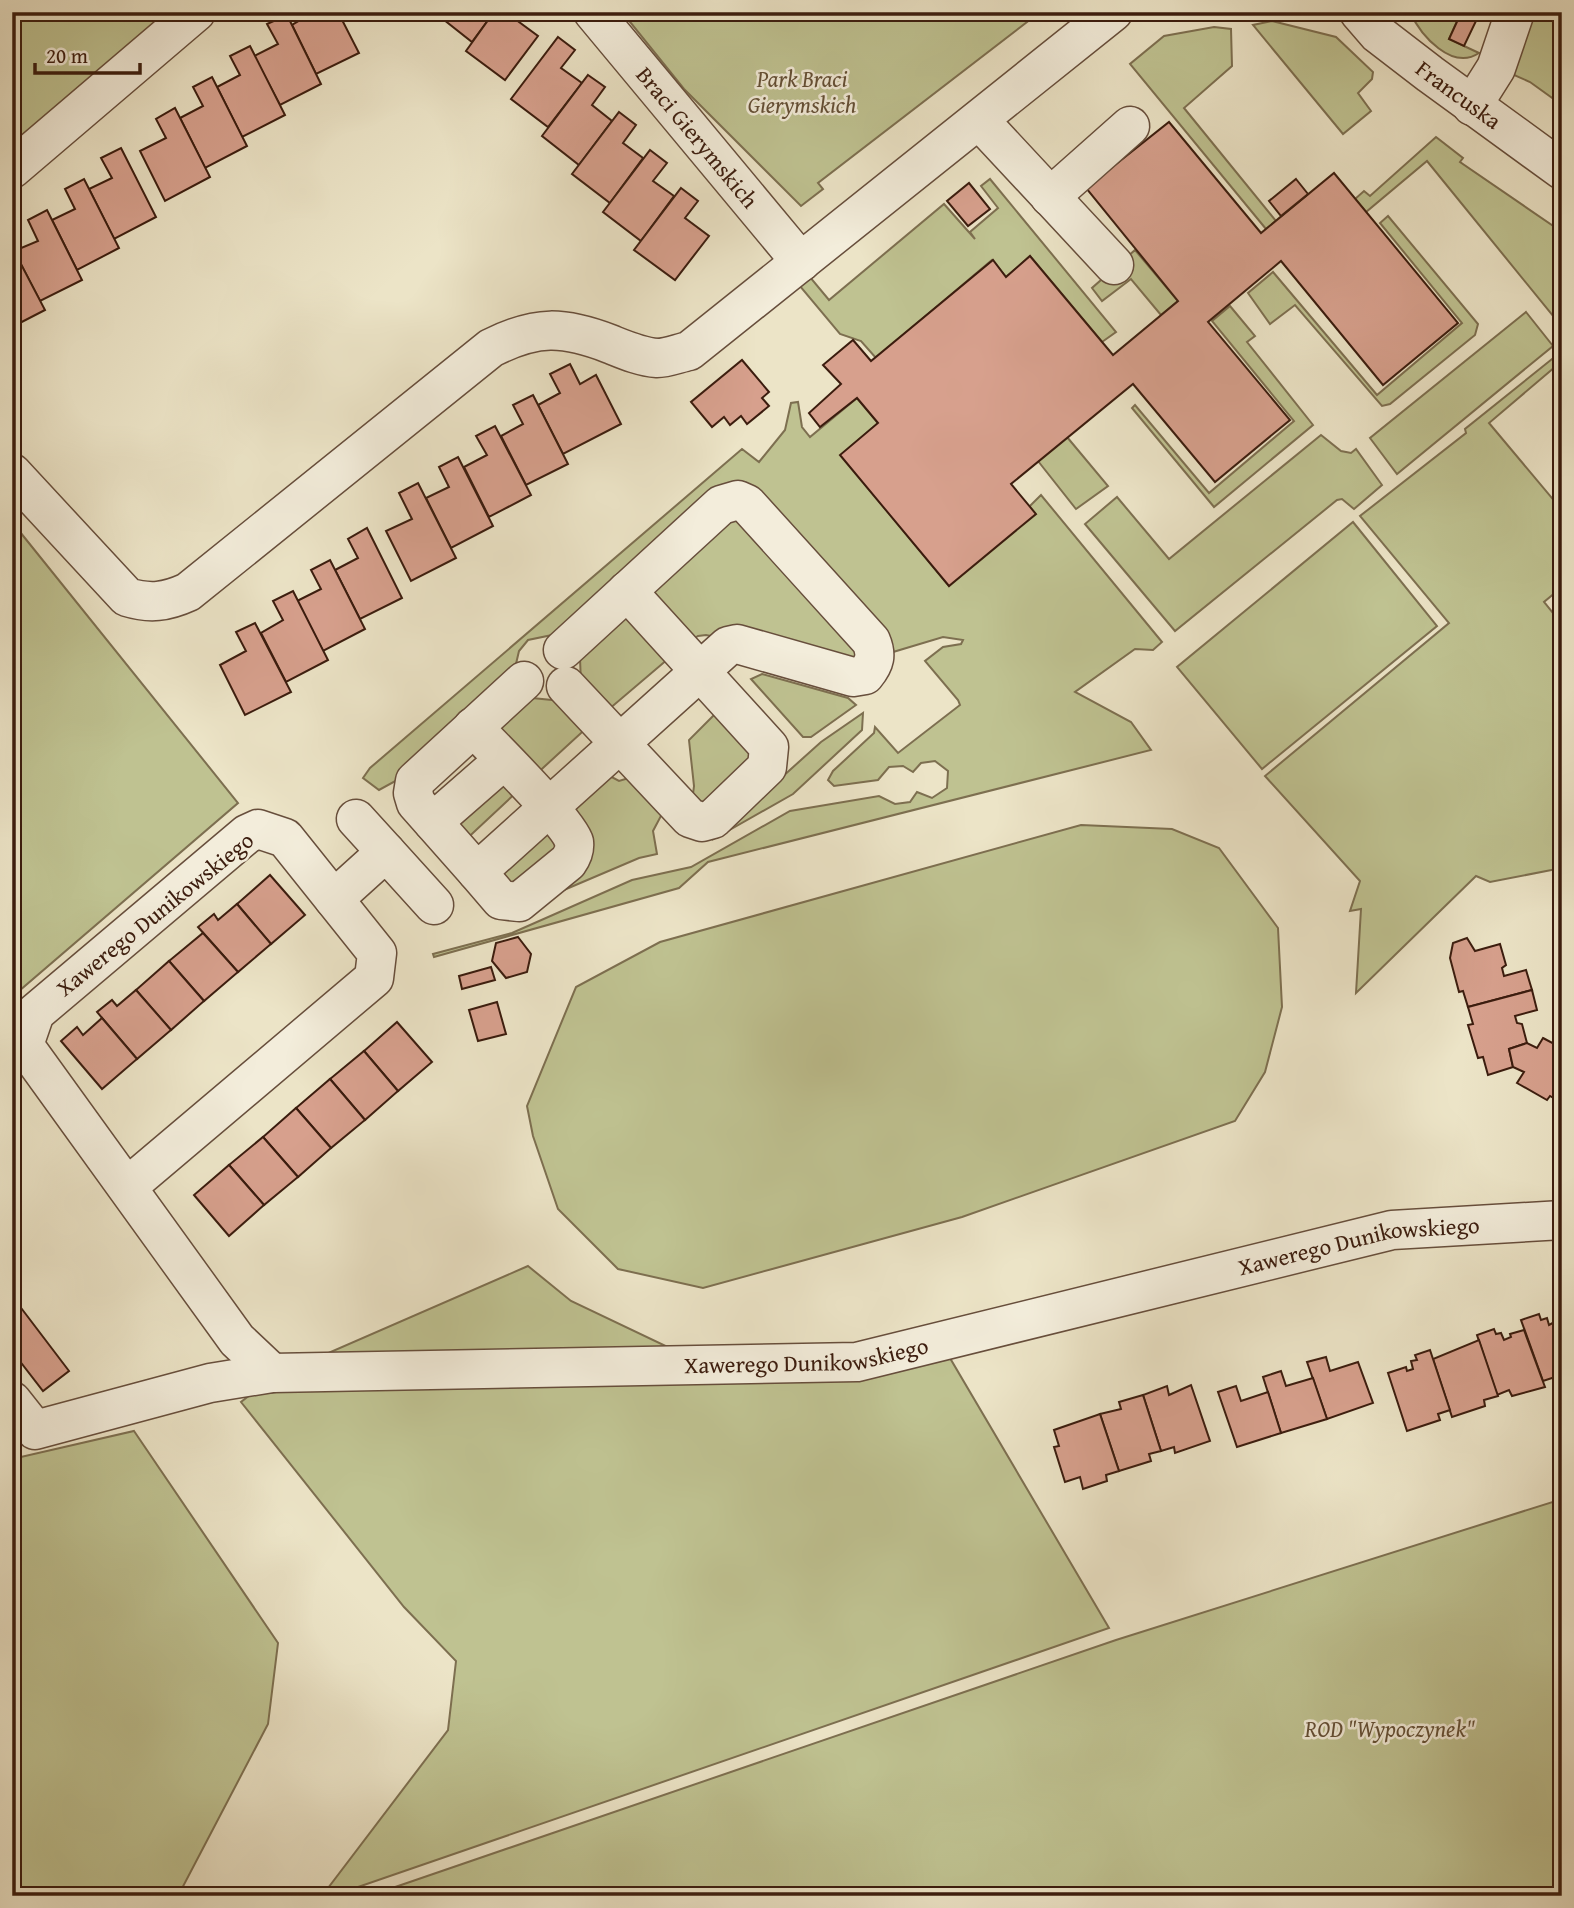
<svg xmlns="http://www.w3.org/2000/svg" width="1574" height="1908" font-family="'Gentium Book Plus',serif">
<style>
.green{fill:#bfc291;stroke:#7d6f50;stroke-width:2}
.building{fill:#d7a08d;stroke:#3b1c0e;stroke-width:2}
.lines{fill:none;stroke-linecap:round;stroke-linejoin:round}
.minor-casing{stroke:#674e3c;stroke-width:41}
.minor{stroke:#f3eddb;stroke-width:38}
.labels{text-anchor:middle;stroke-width:5;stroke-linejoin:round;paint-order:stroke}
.park-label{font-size:23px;font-style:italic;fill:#634e35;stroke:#f3eddb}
.street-label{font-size:23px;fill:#3b1c0e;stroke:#f3eddb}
</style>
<rect width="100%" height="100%" fill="#ece4c7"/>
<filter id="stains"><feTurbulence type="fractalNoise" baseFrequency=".00286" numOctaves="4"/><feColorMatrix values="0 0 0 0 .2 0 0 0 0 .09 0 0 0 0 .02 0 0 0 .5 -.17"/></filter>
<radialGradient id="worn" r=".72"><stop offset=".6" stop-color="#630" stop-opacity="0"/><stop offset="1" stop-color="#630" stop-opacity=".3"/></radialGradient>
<!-- green -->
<g class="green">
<path d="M12 12H170L12 160Z"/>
<path d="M622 12H1040L818 183 823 189 801 206 684 89Z"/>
<path d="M1410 12H1448L1458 19 1449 39 1479 53C1452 71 1421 36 1410 12Z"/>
<path d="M1537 12H1562V105L1530 82 1505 71Z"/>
<path d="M1272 21 1336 37 1373 72 1372 79 1358 93 1371 111 1343 134 1253 25Z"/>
<path d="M1214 27 1231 29 1232 66 1184 108 1276 221 1266 229 1130 64 1164 36Z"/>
<path d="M1436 137 1463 158 1460 162 1562 232V327L1427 161 1366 212 1355 199 1364 191 1370 196Z"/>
<path d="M990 179 1116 332 1102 342 1030 256 1006 277 992 260 876 358 861 341 840 334 799 285 810 277 829 300 944 204 975 239 970 232 998 208 981 186Z"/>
<path d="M1388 216 1478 324 1475 335 1390 404 1382 406 1295 305 1270 324 1248 293 1273 272 1377 395 1462 323 1380 223Z"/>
<path d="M1135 250 1178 301 1161 315 1131 279 1102 301 1092 288Z"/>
<path d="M1230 306 1255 336 1247 342 1313 425 1214 507 1132 408 1135 405 1209 493 1294 421 1212 321Z"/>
<path d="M1526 312 1553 346 1397 474 1370 438Z"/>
<path d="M1562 351V361L1489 423 1562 510 1556 520 1559 540 1562 536V587L1544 602 1562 624V868L1490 882 1476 876 1356 993 1361 909 1350 911 1360 881 1265 776 1449 623 1360 516 1466 433 1465 429Z"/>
<path d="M857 398 878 423 841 455 949 586 1041 495 1162 642 1153 650 1135 649 1075 692 1131 722 1151 750 708 862 679 888 434 957 433 954 512 933 632 880 691 867 790 811 879 796 895 804 910 802 917 792 932 798 947 788 948 771 935 761 921 763 913 772 903 766 889 767 878 780 834 786 828 780 833 771 874 733 875 727 898 753 960 705 958 700 925 661 943 647 961 644 963 640 943 637 883 655 753 499 552 635 528 640 519 651 512 681 412 772 379 790 363 778 370 768 742 449 759 462 785 430 791 403 798 402 802 427 810 437Z"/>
<path d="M1321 435 1341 451 1351 453 1356 449 1382 485 1354 509 1342 499 1337 500 1175 631 1085 524 1117 497 1169 559Z"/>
<path d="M1067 437 1108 486 1076 509 1038 461Z"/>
<path d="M728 511 866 648 861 667 706 635 698 636 687 643 644 589Z"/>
<path d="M12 522 238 803 12 997Z"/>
<path d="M1353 522 1437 626 1262 769 1177 667Z"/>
<path d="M626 607 675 653 608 710 581 684 580 658Z"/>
<path d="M762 674 848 698 856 705 811 737H803L751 679Z"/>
<path d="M532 698 572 702 592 723 532 778 490 727Z"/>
<path d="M721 708 759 752 706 812 692 802 694 786 689 740Z"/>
<path d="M863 713 862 730 793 794 712 840 821 742Z"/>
<path d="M604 773 619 781 629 778 662 814 653 831 657 854 639 858 531 904 569 816Z"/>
<path d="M498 775 520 789 459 846 449 818Z"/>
<path d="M1081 825 1172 829 1219 848 1278 928 1282 1007 1265 1072 1235 1121 962 1217 703 1288 618 1269 558 1209 533 1136 527 1106 576 987 660 942Z"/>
<path d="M540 830 565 841 519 894 492 871Z"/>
<path d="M528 1266 571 1301 676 1351 850 1350 934 1331 1109 1628 332 1896H322L448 1730 456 1661 404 1607 241 1402 298 1357 317 1358Z"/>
<path d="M134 1431 278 1643 268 1724 178 1896H12V1459Z"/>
<path d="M1562 1499V1896H369L1116 1640Z"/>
</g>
<!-- building -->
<g class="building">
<path d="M338 12 359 53 316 74 292 25 314 12Z"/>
<path d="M434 12H494L472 42Z"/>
<path d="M494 12H520L515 19 538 36 505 80 466 51Z"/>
<path d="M1461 13 1476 21 1464 46 1449 39Z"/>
<path d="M287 15 321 84 280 105 254 56 278 44 267 24Z"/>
<path d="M558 37 575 50 561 68 582 83 548 127 511 99Z"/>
<path d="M250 46 285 115 242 137 217 87 240 75 230 56Z"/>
<path d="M588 75 605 87 592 105 612 121 579 165 542 136Z"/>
<path d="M212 77 247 146 205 168 180 118 203 106 193 87Z"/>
<path d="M175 108 210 177 165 201 140 151 166 138 156 119Z"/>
<path d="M619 112 636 125 623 143 643 158 610 203 572 174Z"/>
<path d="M1169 122 1261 233 1334 173 1458 323 1383 385 1281 261 1208 322 1290 420 1215 482 1133 384 1011 484 1036 514 949 586 840 455 878 423 857 398 820 427 809 413 841 384 823 365 853 340 871 361 993 260 1006 277 1030 256 1113 355 1178 301 1086 188Z"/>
<path d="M121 148 156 217 114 239 89 189 112 178 101 158Z"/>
<path d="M650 150 667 163 653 181 674 196 641 241 603 212Z"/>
<path d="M84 179 119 248 77 270 52 220 75 209 65 189Z"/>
<path d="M1296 179 1308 194 1281 216 1269 201Z"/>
<path d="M969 183 990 209 968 226 947 201Z"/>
<path d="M681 188 698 201 685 218 709 236 675 280 634 250Z"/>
<path d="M47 210 82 280 40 301 14 251 38 241 28 220Z"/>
<path d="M12 247 45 310 12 327Z"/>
<path d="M742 360 769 392 762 398 769 406 747 424 741 416 730 425 724 417 712 427 691 402Z"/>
<path d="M570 364 580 384 596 375 621 424 563 454 538 405 560 393 550 374Z"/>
<path d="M533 395 568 464 526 485 501 436 523 424 513 405Z"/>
<path d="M495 426 531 495 489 517 464 467 487 455 476 436Z"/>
<path d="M458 457 493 526 451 548 426 498 449 487 439 467Z"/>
<path d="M418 483 456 558 411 581 386 531 412 519 399 493Z"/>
<path d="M367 528 402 598 360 619 335 570 358 558 348 539Z"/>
<path d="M330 560 365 629 323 651 297 601 321 589 311 570Z"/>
<path d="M293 591 328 660 286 682 261 633 283 620 273 601Z"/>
<path d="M255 623 291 692 245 715 220 665 246 651 236 632Z"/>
<path d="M270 875 305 915 271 944 237 904Z"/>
<path d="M237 904 271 944 238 972 198 927 214 914 218 920Z"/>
<path d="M203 933 238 972 204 1001 169 961Z"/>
<path d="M518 937 531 954 527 972 506 978 492 961 496 943Z"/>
<path d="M1467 938 1475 951 1500 944 1506 965 1502 968 1504 976 1526 970 1532 990 1468 1007 1463 991 1459 992 1450 958 1453 943Z"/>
<path d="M169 961 204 1001 171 1030 136 990Z"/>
<path d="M491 967 495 980 462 989 459 976Z"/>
<path d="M136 990 171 1030 137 1059 97 1012 112 1000 117 1006Z"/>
<path d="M1532 990 1537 1010 1515 1016 1517 1023 1522 1024 1527 1043 1509 1049 1513 1067 1488 1075 1483 1057 1478 1058 1468 1025 1473 1024 1468 1007Z"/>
<path d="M497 1002 506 1034 478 1041 469 1010Z"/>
<path d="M102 1018 137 1059 102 1089 61 1041 77 1027 83 1035Z"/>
<path d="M397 1022 432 1062 398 1091 364 1051Z"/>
<path d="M1543 1038 1562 1048V1103L1550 1096 1547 1100 1517 1083 1524 1072 1513 1067 1509 1049 1527 1043 1537 1048Z"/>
<path d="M364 1051 398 1091 365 1120 330 1079Z"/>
<path d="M330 1079 365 1120 331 1148 296 1108Z"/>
<path d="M296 1108 331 1148 298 1177 263 1137Z"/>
<path d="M263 1137 298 1177 264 1205 229 1165Z"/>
<path d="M229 1165 264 1205 229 1236 194 1195Z"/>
<path d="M12 1296 69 1371 43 1391 12 1351Z"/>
<path d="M1539 1314 1541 1320 1547 1318 1549 1325 1562 1318V1381L1557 1382 1555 1377 1543 1381 1521 1320Z"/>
<path d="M1494 1329 1496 1334 1501 1333 1504 1340 1511 1337 1510 1334 1524 1330 1545 1387 1512 1396 1509 1390 1497 1395 1477 1335Z"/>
<path d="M1479 1340 1498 1396 1484 1400 1485 1406 1452 1417 1433 1359Z"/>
<path d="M1430 1350 1450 1410 1438 1414 1440 1420 1407 1431 1388 1373 1406 1367 1407 1371 1413 1369 1411 1361 1417 1360 1415 1355Z"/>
<path d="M1326 1357 1330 1371 1358 1362 1373 1403 1327 1419 1307 1362Z"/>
<path d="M1281 1371 1286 1386 1313 1378 1327 1419 1281 1433 1263 1377Z"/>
<path d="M1191 1385 1210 1441 1175 1453 1174 1447 1161 1451 1143 1395 1167 1386 1169 1395Z"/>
<path d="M1236 1386 1241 1401 1268 1392 1281 1433 1237 1447 1218 1392Z"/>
<path d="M1143 1395 1161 1451 1149 1454 1151 1461 1119 1471 1100 1414 1121 1409 1119 1402Z"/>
<path d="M1100 1414 1119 1471 1106 1475 1107 1481 1083 1489 1080 1477 1065 1482 1054 1447 1059 1446 1054 1430Z"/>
</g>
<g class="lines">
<defs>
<g id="minor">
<path id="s1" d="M593 12 801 262"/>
<path id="s2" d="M1359 12 1378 34 1430 74 1562 170"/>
<path d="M1472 106 1496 68 1515 12"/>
<path d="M979 120 1114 265"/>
<path d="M12 169 196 12"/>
<path d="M1050 197 1130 126"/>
<path d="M12 473 127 597C150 604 166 602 188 592L491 348C537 325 563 326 610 344 625 350 641 357 657 358 667 358 679 353 689 351L1113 12"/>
<path d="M524 681 415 781 413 793 416 803 477 872 728 646 737 644 853 677 865 675C875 663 877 655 871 641L747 504 738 500 721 505 563 650"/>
<path d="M566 686 690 818 702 822 713 819 767 767 769 747 627 591"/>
<path d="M473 727C490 745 570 824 574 842 575 850 573 855 568 862L519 902 501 900 477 872"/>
<path d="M356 819 386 852"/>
<path d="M433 822 504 760"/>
<path d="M334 899 386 852 434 905"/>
<path d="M127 1187 374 978 377 953 285 838 258 829 247 834 35 1013 24 1045 237 1340 272 1373"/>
<path id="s3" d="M12 1401 35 1430 210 1383 272 1373 857 1362 1392 1230 1562 1220"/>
</g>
</defs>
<!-- minor casing -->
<use href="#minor" class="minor-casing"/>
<!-- minor -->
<use href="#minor" class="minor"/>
</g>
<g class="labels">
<!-- park labels -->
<g class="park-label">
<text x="802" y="87">Park Braci<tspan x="802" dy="26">Gierymskich</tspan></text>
<text x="1390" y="1737">ROD "Wypoczynek"</text>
</g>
<!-- street labels -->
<g class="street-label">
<text dy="8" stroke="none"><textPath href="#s2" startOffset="130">Francuska</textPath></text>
<text dy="8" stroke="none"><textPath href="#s1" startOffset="163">Braci Gierymskich</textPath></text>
<text transform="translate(155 914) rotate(-39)" y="8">Xawerego Dunikowskiego</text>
<text dy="8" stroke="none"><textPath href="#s3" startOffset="1382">Xawerego Dunikowskiego</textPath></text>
<text dy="8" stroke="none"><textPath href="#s3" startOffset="816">Xawerego Dunikowskiego</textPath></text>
</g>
</g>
<!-- margin -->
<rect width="1574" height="1908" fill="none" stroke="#ece4c7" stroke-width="42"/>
<rect x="14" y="14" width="1546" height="1880" fill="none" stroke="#3b1c0e" stroke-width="3.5"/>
<rect x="21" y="21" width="1532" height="1866" fill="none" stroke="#3b1c0e" stroke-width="2"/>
<!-- scale -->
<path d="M35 63v10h105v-10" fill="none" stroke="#3b1c0e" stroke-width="3.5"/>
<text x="46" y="63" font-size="21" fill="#3b1c0e" stroke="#f3eddb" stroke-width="5" paint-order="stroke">20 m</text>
<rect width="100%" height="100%" filter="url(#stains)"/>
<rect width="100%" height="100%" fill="url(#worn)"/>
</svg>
